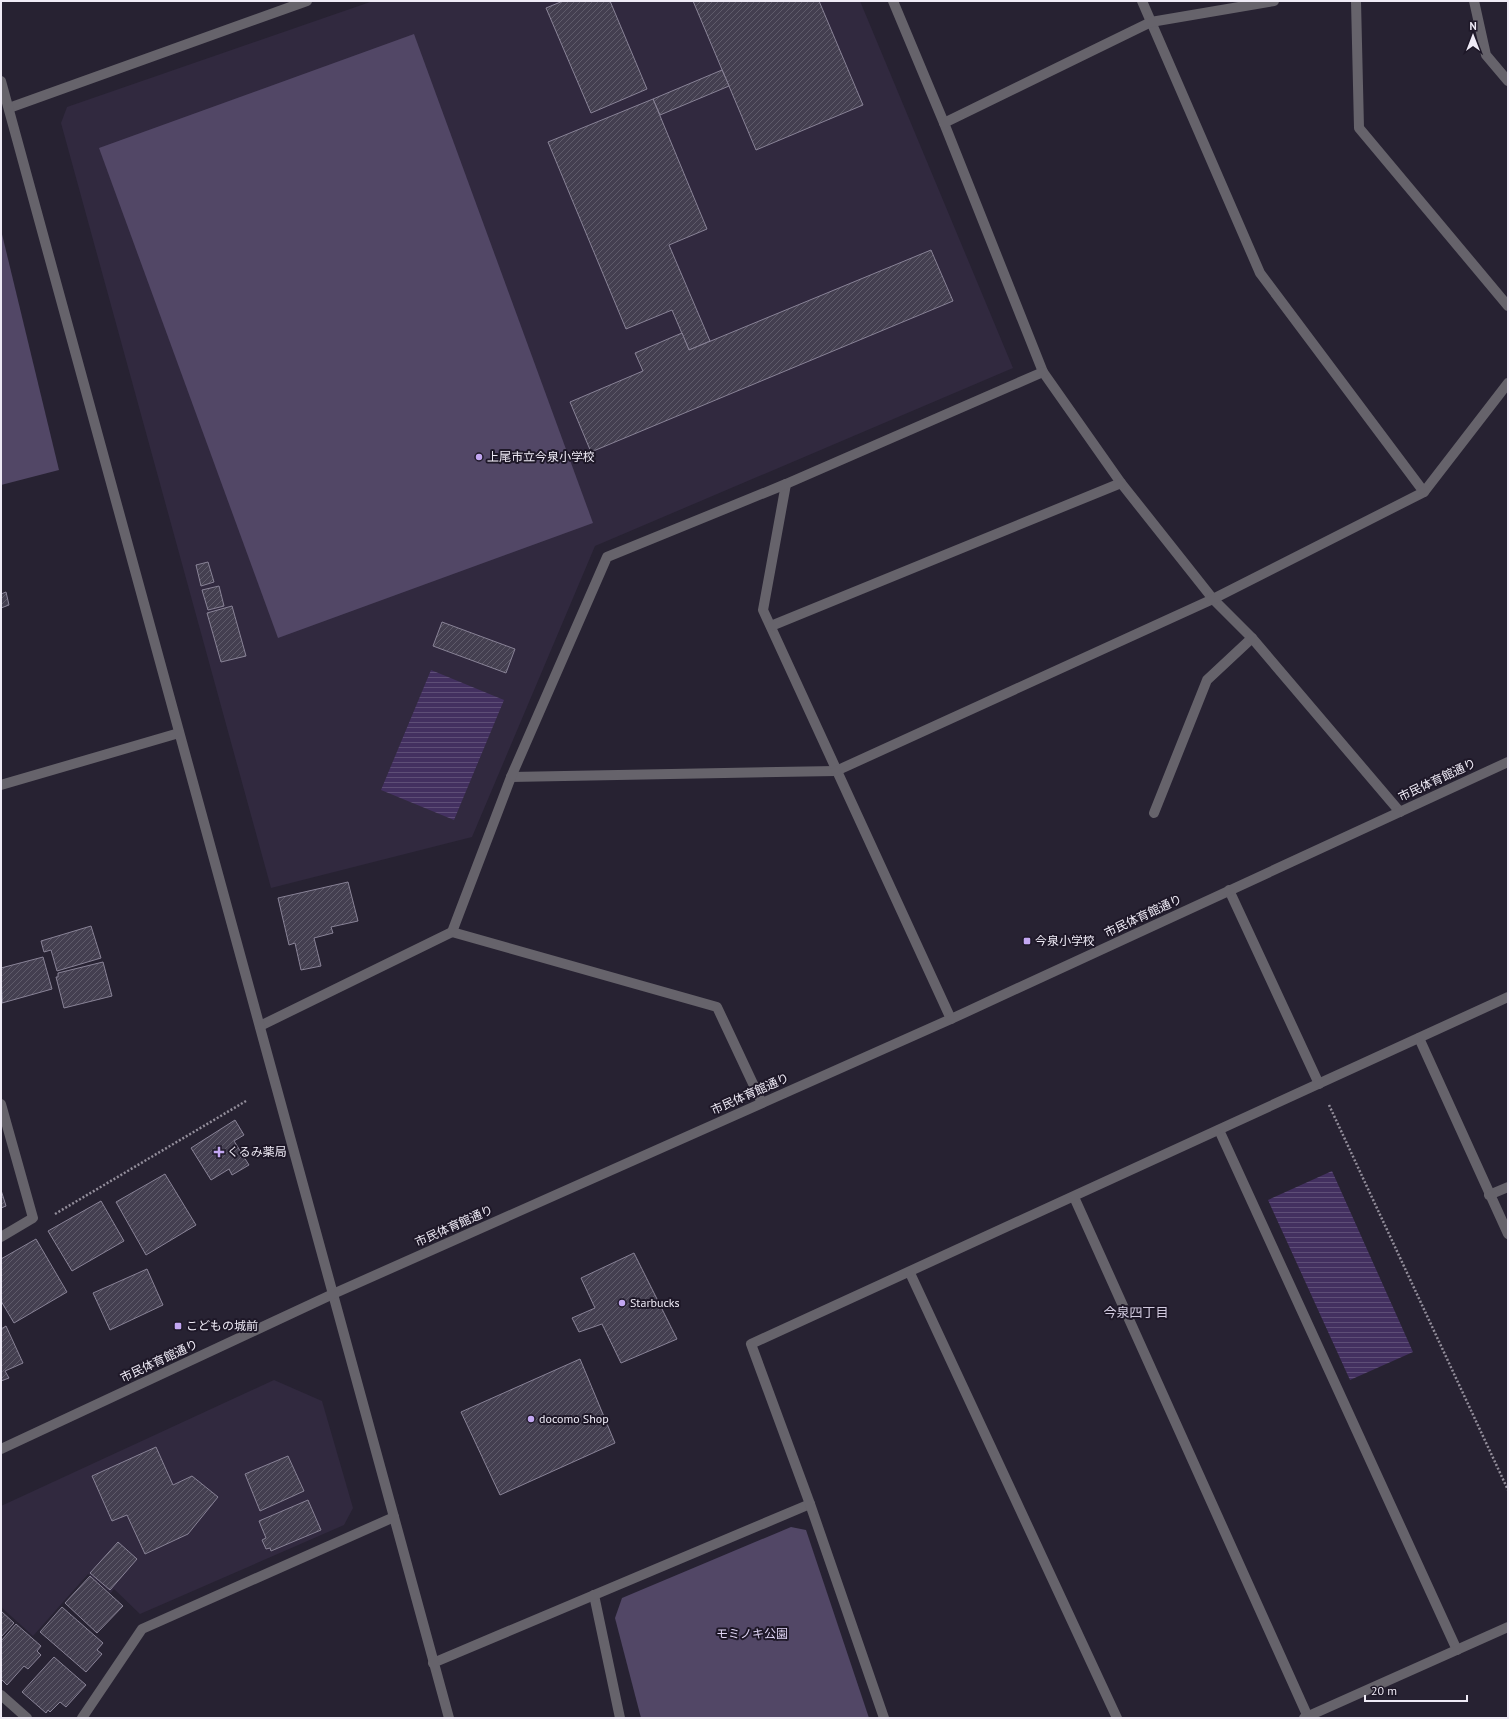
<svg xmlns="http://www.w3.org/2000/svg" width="1509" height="1719" font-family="'PT Sans','Noto Sans JP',sans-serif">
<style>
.built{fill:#31293f}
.park{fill:#524766}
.water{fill:url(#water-rules)}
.building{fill:url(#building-hatch);stroke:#898397}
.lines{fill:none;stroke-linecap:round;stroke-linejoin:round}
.path{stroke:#938e9b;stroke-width:2.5;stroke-dasharray:2 2;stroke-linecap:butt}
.service{stroke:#66636b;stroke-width:10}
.minor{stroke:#66636b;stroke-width:10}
.tertiary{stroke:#66636b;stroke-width:10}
.poi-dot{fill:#c3a7f2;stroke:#1e1828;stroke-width:1.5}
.labels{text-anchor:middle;stroke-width:4;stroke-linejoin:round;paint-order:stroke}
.poi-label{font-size:12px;fill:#efebf6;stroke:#1e1828;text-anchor:start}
.street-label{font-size:12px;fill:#efebf6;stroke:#1e1828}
.park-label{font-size:12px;fill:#dfd4f4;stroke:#1e1828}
.neighbourhood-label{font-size:13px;fill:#d3cce1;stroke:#1e1828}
</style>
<defs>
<pattern id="water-rules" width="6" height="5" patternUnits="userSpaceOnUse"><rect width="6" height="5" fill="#433060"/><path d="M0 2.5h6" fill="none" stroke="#5e4e77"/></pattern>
<pattern id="building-hatch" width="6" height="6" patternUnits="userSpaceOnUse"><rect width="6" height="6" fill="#443f50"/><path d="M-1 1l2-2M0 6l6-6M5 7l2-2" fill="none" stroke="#5f5b6a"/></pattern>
</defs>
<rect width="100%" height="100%" fill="#272232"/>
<!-- built -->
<g class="built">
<path d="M373 1H860L1013 368 595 546 472 837 271 888 61 123 67 107Z"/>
<path d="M274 1380 322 1401 353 1508 344 1525 140 1614 114 1589 111 1593 88 1574 33 1636 1 1607V1506Z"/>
</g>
<!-- park -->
<g class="park">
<path d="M414 34 593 523 278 638 99 148Z"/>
<path d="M1 230 59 470 1 485Z"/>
<path d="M791 1527 806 1530 869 1718H641L615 1618 622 1598Z"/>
</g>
<!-- water -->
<g class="water">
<path d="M431 670 504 700 454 820 381 790Z"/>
<path d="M1332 1171 1413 1352 1350 1380 1268 1200Z"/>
</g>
<!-- building -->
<g class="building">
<path d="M563 1H610L647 89 591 113 546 8Z"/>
<path d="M693 1H819L863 105 756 150Z"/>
<path d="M722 70 729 86 660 115 653 99Z"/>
<path d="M653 99 707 229 669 245 710 341 689 350 672 310 626 329 548 142Z"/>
<path d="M931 250 953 301 591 452 570 402 643 371 635 353 682 333 689 350Z"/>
<path d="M208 562 214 582 201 586 196 565Z"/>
<path d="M219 586 224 606 208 610 202 590Z"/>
<path d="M6 592 9 605 1 608V594Z"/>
<path d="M232 606 246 656 221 662 207 613Z"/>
<path d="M442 622 515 649 506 673 433 646Z"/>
<path d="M348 882 358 921 331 927 333 933 314 938 321 966 301 970 295 943 289 945 278 898Z"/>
<path d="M91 926 101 958 57 971 51 950 44 952 41 941Z"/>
<path d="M43 957 52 989 2 1003 1 968Z"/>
<path d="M103 962 112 996 64 1008 56 977H58V973Z"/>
<path d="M235 1120 244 1135 234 1141 249 1165 232 1175 229 1169 211 1180 191 1148Z"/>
<path d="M165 1174 196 1225 146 1255 116 1202Z"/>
<path d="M1 1190 6 1206 1 1208Z"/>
<path d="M101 1201 124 1241 72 1271 48 1231Z"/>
<path d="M36 1239 67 1292 14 1323 1 1301V1259Z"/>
<path d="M634 1253 677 1339 621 1363 602 1324 579 1332 572 1318 595 1308 581 1278Z"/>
<path d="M147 1269 163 1305 110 1330 93 1293Z"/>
<path d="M6 1326 23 1363 5 1371 9 1378 1 1381V1329Z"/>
<path d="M580 1359 615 1443 500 1495 461 1412Z"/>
<path d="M156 1447 173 1485 192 1476 218 1497 188 1534 145 1554 127 1515 112 1521 92 1476Z"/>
<path d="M288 1456 304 1491 260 1511 245 1474Z"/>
<path d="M308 1500 321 1530 271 1551 270 1548 266 1549 262 1540 266 1538 259 1521Z"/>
<path d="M118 1542 137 1559 110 1590 90 1573Z"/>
<path d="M90 1576 123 1606 97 1633 65 1603Z"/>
<path d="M62 1607 103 1643 97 1650 102 1654 86 1672 40 1632Z"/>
<path d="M1 1611 14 1623 1 1637Z"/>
<path d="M16 1624 41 1646 37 1651 41 1655 28 1669 24 1666 7 1685 1 1679V1641Z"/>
<path d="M54 1657 86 1685 66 1707 60 1702 50 1712 48 1710 46 1713 22 1692Z"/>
</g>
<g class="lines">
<!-- path -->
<g class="path">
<path d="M1329 1105 1508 1490"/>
<path d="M55 1214 246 1101"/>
</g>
<!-- service -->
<g class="service">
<path d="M511 777 836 771"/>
<path d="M1154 813 1207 680 1252 638"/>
<path d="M260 1026 452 932"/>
<path d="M1 1695 27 1718"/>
</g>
<!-- minor -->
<g class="minor">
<path d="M893 1 944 123 1043 372 1121 483 1213 599 1252 638 1400 812"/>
<path d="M1142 1 1260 273 1424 492"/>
<path d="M1356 1 1359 128 1508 306"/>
<path d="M1474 1 1486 55 1508 81"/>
<path d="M9 108 307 1"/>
<path d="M944 123 1151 22 1274 1"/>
<path d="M786 484 763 610 951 1019"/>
<path d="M771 626 1121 483"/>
<path d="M836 771 1213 599 1424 492 1508 383"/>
<path d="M1 785 179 733"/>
<path d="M1229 890 1319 1084"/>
<path d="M1419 1038 1508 1234"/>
<path d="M762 1103 717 1007 452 932 511 777 607 557 786 484 1043 372"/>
<path d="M1 1104 33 1218 1 1237"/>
<path d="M1219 1130 1457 1650"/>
<path d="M1489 1195 1508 1187"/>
<path d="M1074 1197 1308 1717"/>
<path d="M910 1273 1117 1718"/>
<path d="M594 1595 620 1718"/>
<path d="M433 1663 810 1504"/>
<path d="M82 1718 142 1629 394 1517"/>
<path d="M884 1718 810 1504 751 1344 1508 997"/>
<path d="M1304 1718 1508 1627"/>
</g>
<!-- tertiary -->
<g class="tertiary">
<path d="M1 81 449 1718"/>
<path d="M1 1449 333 1294 951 1019 1508 762"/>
</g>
</g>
<!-- markers -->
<g class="poi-dot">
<circle cx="479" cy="457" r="4"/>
<rect x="1023" y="937" width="8" height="8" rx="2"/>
<path d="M217 1146h4v4h4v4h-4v4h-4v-4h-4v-4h4z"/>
<circle cx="622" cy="1303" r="4"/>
<rect x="174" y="1322" width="8" height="8" rx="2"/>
<circle cx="531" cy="1419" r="4"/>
</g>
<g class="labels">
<!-- poi labels -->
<g class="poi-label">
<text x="487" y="461">上尾市立今泉小学校</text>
<text x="1035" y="945">今泉小学校</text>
<text x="227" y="1156">くるみ薬局</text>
<text x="630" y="1307">Starbucks</text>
<text x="186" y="1330">こどもの城前</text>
<text x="539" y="1423">docomo Shop</text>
</g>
<!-- street labels -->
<g class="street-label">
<text transform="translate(1437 780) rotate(-25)" y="4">市民体育館通り</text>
<text transform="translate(1143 916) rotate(-25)" y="4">市民体育館通り</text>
<text transform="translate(750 1094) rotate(-24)" y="4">市民体育館通り</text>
<text transform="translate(454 1226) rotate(-24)" y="4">市民体育館通り</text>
<text transform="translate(159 1361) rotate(-25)" y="4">市民体育館通り</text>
</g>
<!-- park labels -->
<g class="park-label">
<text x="752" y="1638">モミノキ公園</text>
</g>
<!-- neighbourhood labels -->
<g class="neighbourhood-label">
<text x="1136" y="1317">今泉四丁目</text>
</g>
</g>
<!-- border -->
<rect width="1509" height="1719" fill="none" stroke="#efebf6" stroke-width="4"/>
<!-- north arrow -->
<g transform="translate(1473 36)" stroke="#1e1828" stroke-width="3" paint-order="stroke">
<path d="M0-3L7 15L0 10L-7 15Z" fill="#efebf6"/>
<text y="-6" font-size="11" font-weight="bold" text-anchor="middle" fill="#efebf6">N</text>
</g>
<!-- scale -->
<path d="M1365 1695v6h102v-6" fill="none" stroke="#efebf6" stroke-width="2"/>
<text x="1371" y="1695" font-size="12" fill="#efebf6" stroke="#1e1828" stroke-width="3" paint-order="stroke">20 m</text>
</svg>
